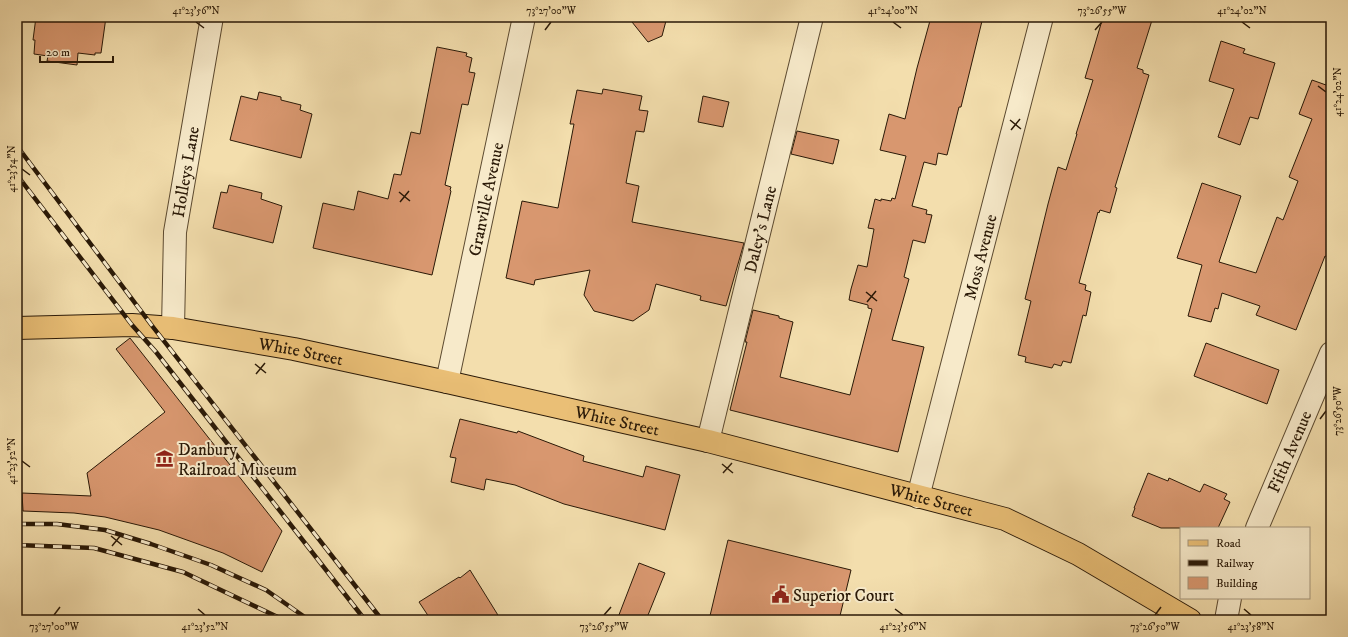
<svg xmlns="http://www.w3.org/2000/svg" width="1348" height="637" font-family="'IM FELL DW Pica',serif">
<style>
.building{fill:#d8976f;stroke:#2a1907}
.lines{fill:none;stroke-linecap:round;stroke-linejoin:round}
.minor-casing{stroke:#5c4a30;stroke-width:24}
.major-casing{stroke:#2a1907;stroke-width:24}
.minor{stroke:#f7eaca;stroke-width:22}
.major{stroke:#eabf76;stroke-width:22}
.rail-casing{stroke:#2a1907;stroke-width:4.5}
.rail{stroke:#f7eaca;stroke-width:3;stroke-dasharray:9;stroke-linecap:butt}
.ticks{fill:none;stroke:#2a1907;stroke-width:1.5}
.labels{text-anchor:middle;stroke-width:4;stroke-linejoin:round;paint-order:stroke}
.street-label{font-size:17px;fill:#2a1907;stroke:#f7eaca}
.poi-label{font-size:17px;fill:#2a1907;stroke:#f7eaca;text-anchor:start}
.neatline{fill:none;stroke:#2a1907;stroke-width:1.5}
.ticks-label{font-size:10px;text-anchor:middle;fill:#2a1907}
</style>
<rect width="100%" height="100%" fill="#f3dead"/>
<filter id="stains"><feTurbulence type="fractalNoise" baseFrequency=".005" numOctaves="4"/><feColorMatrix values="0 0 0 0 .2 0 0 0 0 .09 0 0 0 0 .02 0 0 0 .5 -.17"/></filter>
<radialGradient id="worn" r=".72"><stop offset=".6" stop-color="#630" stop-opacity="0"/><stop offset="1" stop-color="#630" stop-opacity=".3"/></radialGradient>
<!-- building -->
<g class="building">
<path d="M36 17 64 19 65 17H106L101 53H95V55L78 53 77 65 47 61 48 56 34 54 35 40H33Z"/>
<path d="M628 17H667L662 36 648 42Z"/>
<path d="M931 17H983L961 107H959L947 155 938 153 936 165 924 162 912 206 927 210 926 214 932 215 925 243 913 240 904 277 909 279 892 340 924 347 898 452 730 410 747 342H745L753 310 779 316V318L793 322 780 377 850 395 872 309 868 308V305L849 300 851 289 858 265 867 267 874 229 868 228 875 199 881 201V199L891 201 892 198 895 199 906 156 880 150 889 114 905 119 917 68Z"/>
<path d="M1103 17H1153L1137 68 1143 70V73L1149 75 1115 187 1117 188 1110 213 1100 210 1099 213 1098 212 1079 283 1086 285 1085 290 1091 292 1086 316 1083 315 1071 363 1063 361 1061 366 1054 364 1052 368 1025 362 1026 357 1018 355 1031 301 1025 299 1048 204 1058 167 1066 170 1077 134H1076L1093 80 1085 78Z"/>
<path d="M1221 41 1245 49 1243 53 1275 63 1258 119 1250 117 1240 145 1218 137 1234 89 1209 81Z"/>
<path d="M437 47 467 53 466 56 472 58 469 72 475 73 468 105 462 104 445 185 451 187 450 190 451 191 432 275 313 248 323 203 354 210 358 191 388 199 394 174 401 175 411 132 420 134Z"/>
<path d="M1330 74 1331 258 1325 256 1296 330 1256 315 1260 306 1222 293 1218 309 1215 308 1211 322 1188 316 1202 265 1177 258 1202 183 1241 196 1219 262 1256 273 1277 217 1283 220 1298 181 1289 177 1312 119 1299 114 1312 80 1326 85Z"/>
<path d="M603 89 642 96 639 110 648 111 644 132 636 131 626 183 639 186 632 222 744 243 726 306 700 300 701 296 656 284 649 310 633 321 594 311 584 295 590 270 535 280 534 285 506 278 522 201 558 208 574 124H570L577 90 602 94Z"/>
<path d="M259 92 281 97V100L301 105 300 110 312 114 301 158 230 140 241 96 257 100Z"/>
<path d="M703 96 729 102 723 127 698 122Z"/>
<path d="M797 131 839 140 833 164 791 154Z"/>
<path d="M229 185 262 193 261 199 282 206 273 243 213 228 221 192 227 193Z"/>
<path d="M130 338 282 531 262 572 223 553 159 530 105 517 74 513 23 511 22 493 91 496 87 473 165 412 116 349Z"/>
<path d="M1206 343 1279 370 1267 404 1194 376Z"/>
<path d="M460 419 517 433 518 431 584 456 583 461 643 477 646 466 680 475 665 530 564 504 515 485 486 479 484 490 451 482 456 458 450 457Z"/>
<path d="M1148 473 1168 481 1169 478 1200 492 1204 484 1227 494 1224 499 1230 502 1218 528H1161L1132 516 1135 508H1134Z"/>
<path d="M728 540 851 570 839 620H709Z"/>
<path d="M639 563 665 573 646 620H617Z"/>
<path d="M470 570 501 620H431L419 602 459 577 460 578Z"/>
</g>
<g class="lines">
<defs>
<g id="minor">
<path id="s1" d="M173 328 175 232 212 17"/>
<path id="s2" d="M447 382 524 17"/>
<path id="s3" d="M708 441 812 17"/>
<path id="s4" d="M918 497 1042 17"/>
<path id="s5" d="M1257 528 1331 353"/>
<path d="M1226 620 1230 598"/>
</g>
<g id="major">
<path id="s6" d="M17 328 132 325 173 328 294 349 447 382 708 441 1005 519 1078 554 1190 620"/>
</g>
</defs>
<!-- minor casing -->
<use href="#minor" class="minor-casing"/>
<!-- major casing -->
<use href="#major" class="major-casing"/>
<!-- minor -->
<use href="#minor" class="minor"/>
<!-- major -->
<use href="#major" class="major"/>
<defs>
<g id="rail">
<path d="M17 146 153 327 382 620"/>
<path d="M17 175 132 325 156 352 365 620"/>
<path d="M17 524H57L105 530 151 544 211 565 266 590 309 620"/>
<path d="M17 545 94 548 183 572 284 620"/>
</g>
</defs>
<!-- rail casing -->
<use href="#rail" class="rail-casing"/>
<!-- rail -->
<use href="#rail" class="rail"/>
</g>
<!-- ticks -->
<path class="ticks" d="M196 22 204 28M893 22 901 28M1242 22 1250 28M545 30 551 22M1095 30 1102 22M1318 86 1326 92M1010 120 1021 129M1011 130 1020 119M22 169 30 175M399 192 410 201M400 202 409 191M866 292 877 301M867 302 876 291M255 364 266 373M256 374 265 363M1320 419 1326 411M22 461 30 467M722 464 733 473M723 473 732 463M111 536 122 545M112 546 121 535M198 609 205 615M895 609 903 615M1244 609 1251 615M54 615 60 607M604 615 611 607M1155 615 1161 607"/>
<!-- icons -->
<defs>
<symbol id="museum-bare" viewBox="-9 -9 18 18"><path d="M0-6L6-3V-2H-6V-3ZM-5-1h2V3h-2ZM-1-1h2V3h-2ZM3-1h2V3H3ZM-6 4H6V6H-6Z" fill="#8f2418" stroke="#f7eaca" stroke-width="2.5" paint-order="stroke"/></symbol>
<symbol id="civic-bare" viewBox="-9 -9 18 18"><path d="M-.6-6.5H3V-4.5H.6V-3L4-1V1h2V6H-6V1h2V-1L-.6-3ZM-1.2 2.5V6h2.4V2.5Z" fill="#8f2418" stroke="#f7eaca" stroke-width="2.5" paint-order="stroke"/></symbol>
</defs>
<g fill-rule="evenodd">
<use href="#museum-bare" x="152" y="446" width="25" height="25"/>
<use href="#civic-bare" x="768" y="582" width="25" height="25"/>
</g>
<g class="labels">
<!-- street labels -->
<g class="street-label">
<text dy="6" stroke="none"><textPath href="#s1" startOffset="157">Holleys Lane</textPath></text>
<text dy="6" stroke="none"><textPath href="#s2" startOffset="187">Granville Avenue</textPath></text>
<text dy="6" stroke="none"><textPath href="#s3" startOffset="218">Daley's Lane</textPath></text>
<text dy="6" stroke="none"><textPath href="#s4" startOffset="248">Moss Avenue</textPath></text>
<text dy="6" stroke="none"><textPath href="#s6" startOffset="286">White Street</textPath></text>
<text dy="6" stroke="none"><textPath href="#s6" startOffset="610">White Street</textPath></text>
<text dy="6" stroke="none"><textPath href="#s5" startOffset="83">Fifth Avenue</textPath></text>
<text dy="6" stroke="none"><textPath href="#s6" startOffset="934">White Street</textPath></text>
</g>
<!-- poi labels -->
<g class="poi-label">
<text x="178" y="455">Danbury<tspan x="178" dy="20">Railroad Museum</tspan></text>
<text x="793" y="601">Superior Court</text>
</g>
</g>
<!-- margin -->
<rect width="1348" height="637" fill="none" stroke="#f3dead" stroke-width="44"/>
<!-- legend -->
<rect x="1180" y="527" width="130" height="72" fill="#f7eaca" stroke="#a5967c"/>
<rect x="1188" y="540" width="20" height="6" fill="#eabf76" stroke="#a5967c"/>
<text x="1216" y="547" font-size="12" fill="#2a1907">Road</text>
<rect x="1188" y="560" width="20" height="6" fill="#2a1907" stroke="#a5967c"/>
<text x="1216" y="567" font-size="12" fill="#2a1907">Railway</text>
<rect x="1188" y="577" width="20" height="12" fill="#d8976f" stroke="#a5967c"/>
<text x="1216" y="587" font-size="12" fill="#2a1907">Building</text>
<!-- scale -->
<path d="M40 56v6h73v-6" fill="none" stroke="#2a1907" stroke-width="2"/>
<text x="46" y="56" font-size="12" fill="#2a1907" stroke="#f7eaca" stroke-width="3" paint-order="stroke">20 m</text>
<rect x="22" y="22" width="1304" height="593" class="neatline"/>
<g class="ticks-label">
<text x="196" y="14">41°23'56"N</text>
<text x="551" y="14">73°27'00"W</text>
<text x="893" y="14">41°24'00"N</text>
<text x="1102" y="14">73°26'55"W</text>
<text x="1242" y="14">41°24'02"N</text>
<text transform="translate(1337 92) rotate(-90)" y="4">41°24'02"N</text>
<text transform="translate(11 169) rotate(-90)" y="4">41°23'54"N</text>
<text transform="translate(1337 411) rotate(-90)" y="4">73°26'50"W</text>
<text transform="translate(11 461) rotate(-90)" y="4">41°23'52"N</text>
<text x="54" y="630">73°27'00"W</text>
<text x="205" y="630">41°23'52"N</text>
<text x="604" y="630">73°26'55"W</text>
<text x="903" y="630">41°23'56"N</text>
<text x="1155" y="630">73°26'50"W</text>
<text x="1251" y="630">41°23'58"N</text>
</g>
<rect width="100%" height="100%" filter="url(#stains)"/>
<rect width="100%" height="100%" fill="url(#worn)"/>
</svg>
